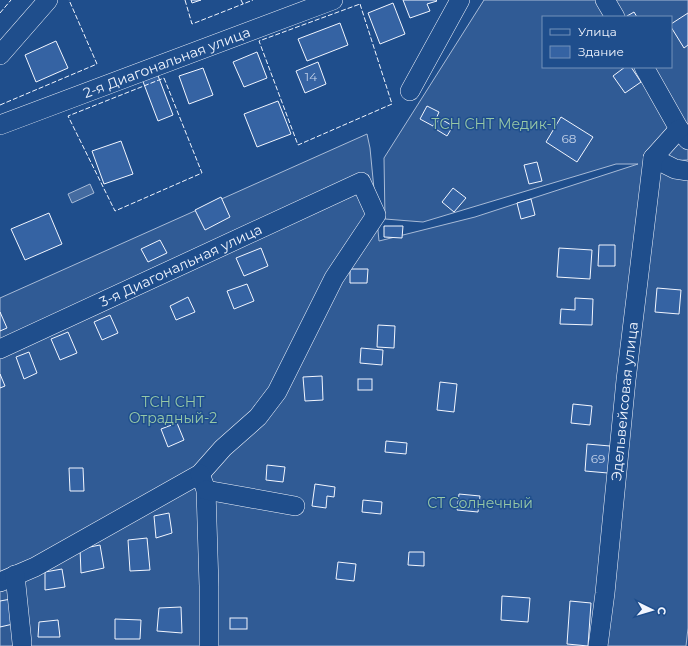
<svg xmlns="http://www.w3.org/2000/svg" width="688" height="646" font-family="Montserrat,sans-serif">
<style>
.built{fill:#305b95;stroke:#a8bbd7;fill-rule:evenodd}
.water{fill:#446ba0;stroke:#a8bbd7}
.building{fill:#3563a3;stroke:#f2f6ff}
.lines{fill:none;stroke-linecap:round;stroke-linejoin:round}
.minor-casing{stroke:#f2f6ff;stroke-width:20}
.minor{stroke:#1f4e8c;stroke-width:19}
.fence{stroke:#f2f6ff;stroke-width:1;stroke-dasharray:5 2;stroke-linecap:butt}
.labels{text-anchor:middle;stroke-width:3;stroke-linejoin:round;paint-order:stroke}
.number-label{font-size:12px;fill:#c3d1e8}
.street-label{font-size:14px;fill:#f2f6ff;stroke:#1f4e8c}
.park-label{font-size:14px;fill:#97c8a6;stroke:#1f4e8c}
</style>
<rect width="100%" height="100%" fill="#1f4e8c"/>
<!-- built -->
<path class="built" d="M484 0H688V160L664 161 688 164V628L686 646H0V298L367 134 370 148 379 241 475 217 638 164H616L423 222 385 219 384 158ZM543 17H671V67H543Z"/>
<!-- water -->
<path class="water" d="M90 184 94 193 72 203 68 194Z"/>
<!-- building -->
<g class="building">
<path d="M191 0H201L192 3Z"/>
<path d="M403 0H436L437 1 427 4 430 11 410 18Z"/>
<path d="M393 3 405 34 380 44 368 13Z"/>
<path d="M634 12 637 17H627V16Z"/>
<path d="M688 13V45L684 48 671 27V24Z"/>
<path d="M340 23 348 45 307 61 298 39Z"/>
<path d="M56 41 68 68 36 82 25 55Z"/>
<path d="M257 52 267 78 244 87 233 62Z"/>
<path d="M318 62 326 84 305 93 296 71Z"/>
<path d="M625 67H631L641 82 625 93 613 76Z"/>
<path d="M203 68 213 95 189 104 179 76Z"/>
<path d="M157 73 173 115 158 121 142 79Z"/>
<path d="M278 101 291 134 257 147 244 114Z"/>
<path d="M427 106 439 112 433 126 420 119Z"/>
<path d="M561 117 593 137 577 162 546 142Z"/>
<path d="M439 118 453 126 447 136 434 128Z"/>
<path d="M121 141 133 174 104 184 92 151Z"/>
<path d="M537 162 542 181 529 184 524 165Z"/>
<path d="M453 188 466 198 454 212 442 202Z"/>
<path d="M221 197 230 217 205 230 195 210Z"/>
<path d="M531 199 535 215 521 219 517 203Z"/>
<path d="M49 213 62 244 25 260 11 229Z"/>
<path d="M384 226H403L402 238 384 237Z"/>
<path d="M160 240 167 253 148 262 141 249Z"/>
<path d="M599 245H615V266H598Z"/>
<path d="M261 248 268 266 244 276 236 258Z"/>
<path d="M559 248 592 250 590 279 557 277Z"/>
<path d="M350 269H368L367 283H350Z"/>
<path d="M247 284 254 301 234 309 227 291Z"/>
<path d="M657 288 681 290 679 314 655 312Z"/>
<path d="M188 297 195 312 176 320 170 306Z"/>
<path d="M575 298 593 299 592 325 560 324 561 309 575 310Z"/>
<path d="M0 312 7 328 0 331Z"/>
<path d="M110 315 118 333 102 340 94 322Z"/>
<path d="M378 325 395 326 394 348 377 347Z"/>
<path d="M68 332 77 353 60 360 51 339Z"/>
<path d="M361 348 383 350 382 365 360 363Z"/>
<path d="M29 352 37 373 24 379 16 357Z"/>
<path d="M0 374 5 386 0 388Z"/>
<path d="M322 376 323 400 305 401 303 377Z"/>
<rect x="358" y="379" width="14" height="11"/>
<path d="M440 382 457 384 454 412 437 410Z"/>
<path d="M573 404 592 406 590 425 571 423Z"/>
<path d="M177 423 184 440 168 447 161 429Z"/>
<path d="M386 441 407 443 406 454 385 452Z"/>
<path d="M587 444 610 446 608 473 585 471Z"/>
<path d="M267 465 285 467 283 482 266 480Z"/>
<path d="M69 468H83L84 491H70Z"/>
<path d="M315 484 335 487 334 497 327 496 326 508 312 506Z"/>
<path d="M459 494 480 496 478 512 457 510Z"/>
<path d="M363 500 382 502 381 514 362 512Z"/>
<path d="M169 513 172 533 156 538 154 516Z"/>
<path d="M147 538 150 570 130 571 128 540Z"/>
<path d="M100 545 104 568 81 573 80 549Z"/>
<path d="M409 552H424V566L408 565Z"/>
<path d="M338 562 356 564 354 581 336 579Z"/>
<path d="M62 569 65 587 45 590V572Z"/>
<path d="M502 596 530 598 528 622 501 620Z"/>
<path d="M11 599 13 624 0 627V601Z"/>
<path d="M570 601 591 603 588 646 567 644Z"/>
<path d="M181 607 182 633 157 631 159 608Z"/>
<rect x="230" y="618" width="17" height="11"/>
<path d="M115 619 141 620 140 639H115Z"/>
<path d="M58 620 60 637H38L39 622Z"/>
</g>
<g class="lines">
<defs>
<g id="minor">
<path d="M605 0 615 17"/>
<path d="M0 55 48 0"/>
<path d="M644 67 679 129 688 140"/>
<path d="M410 91 460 0"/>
<path id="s1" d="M0 125 333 0"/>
<path d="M653 158 675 169 688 171"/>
<path id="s2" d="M0 349 361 182 376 215 334 278 277 392 258 417 223 448 200 474 35 567 0 582"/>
<path d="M200 474 206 490 209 586V646"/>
<path d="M206 490 295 506"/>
<path d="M15 575 22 643"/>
<path id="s3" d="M598 646 605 593 626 380 653 158 679 129"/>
</g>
</defs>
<!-- minor casing -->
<use href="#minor" class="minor-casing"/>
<!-- minor -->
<use href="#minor" class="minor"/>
<!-- fence -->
<g class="fence">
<path d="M185 0 192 24 243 4"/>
<path d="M241 0 243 4 253 0"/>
<path d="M360 4 392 104 298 145 259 41Z"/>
<path d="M0 13 11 0"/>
<path d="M164 78 202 173 115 211 68 116Z"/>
<path d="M0 105 97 64 69 0"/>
</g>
</g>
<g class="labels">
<!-- number labels -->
<g class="number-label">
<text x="311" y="81">14</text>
<text x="569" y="143">68</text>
<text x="598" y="463">69</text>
</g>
<!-- street labels -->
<g class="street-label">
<text dy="5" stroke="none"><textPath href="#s1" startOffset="178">2-я Диагональная улица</textPath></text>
<text dy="5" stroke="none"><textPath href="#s2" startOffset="199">3-я Диагональная улица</textPath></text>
<text dy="5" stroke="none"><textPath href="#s3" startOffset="246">Эдельвейсовая улица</textPath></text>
</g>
<!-- park labels -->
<g class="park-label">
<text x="494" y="129">ТСН СНТ Медик-1</text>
<text x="173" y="407">ТСН СНТ<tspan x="173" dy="16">Отрадный-2</tspan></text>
<text x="480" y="508">СТ Солнечный</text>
</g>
</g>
<!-- legend -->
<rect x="542" y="16" width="130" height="52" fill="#1f4e8c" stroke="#7391ba"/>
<rect x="550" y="29" width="20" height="6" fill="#1f4e8c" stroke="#7391ba"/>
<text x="578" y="36" font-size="12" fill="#f2f6ff">Улица</text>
<rect x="550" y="46" width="20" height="12" fill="#3563a3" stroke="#7391ba"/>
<text x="578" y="56" font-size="12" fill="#f2f6ff">Здание</text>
<!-- north arrow -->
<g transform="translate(652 610) rotate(95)" stroke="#1f4e8c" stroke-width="3" paint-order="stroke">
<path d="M0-3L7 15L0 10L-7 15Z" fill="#f2f6ff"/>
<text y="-6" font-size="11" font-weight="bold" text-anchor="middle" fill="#f2f6ff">С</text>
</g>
</svg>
